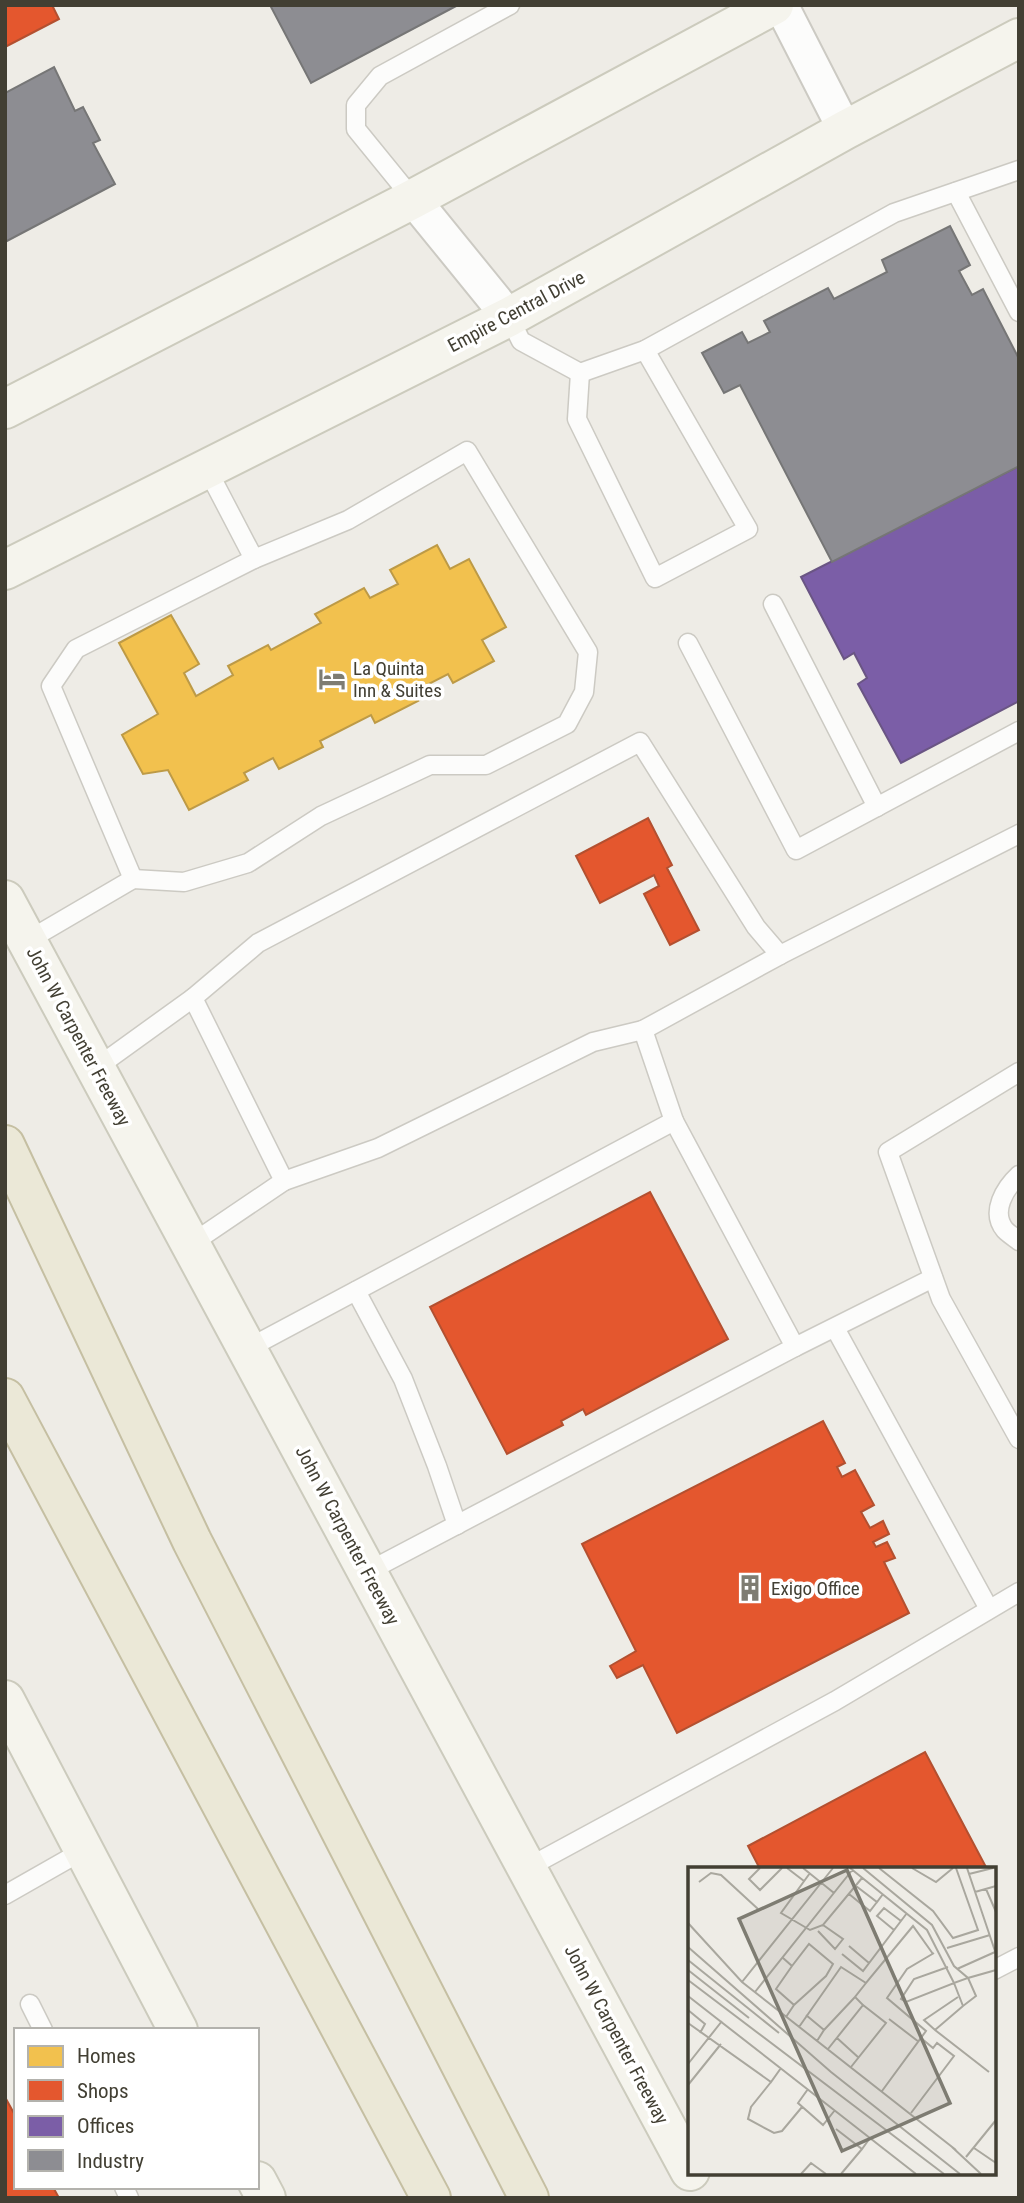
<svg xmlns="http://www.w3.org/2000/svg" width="1024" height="2203" font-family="'Roboto Condensed',sans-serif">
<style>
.homes{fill:#f2c14e;stroke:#bd9a46;stroke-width:2}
.shops{fill:#e4572e;stroke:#b35030;stroke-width:2}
.offices{fill:#7b5ea7;stroke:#6a5584;stroke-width:2}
.industry{fill:#8d8d92;stroke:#767676;stroke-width:2}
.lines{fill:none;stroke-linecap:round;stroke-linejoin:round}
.lane-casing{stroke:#cccac3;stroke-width:21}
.street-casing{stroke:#cccac3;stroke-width:37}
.secondary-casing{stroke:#cccbbd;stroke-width:42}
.highway-casing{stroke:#c5bfa2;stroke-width:42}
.lane{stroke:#fcfcfb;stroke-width:18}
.street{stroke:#fcfcfb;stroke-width:33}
.secondary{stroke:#f5f4ed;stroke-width:38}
.highway{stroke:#ebe8d7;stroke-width:38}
.labels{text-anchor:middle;stroke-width:7;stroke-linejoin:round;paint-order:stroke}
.street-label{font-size:19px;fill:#423f33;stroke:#fff}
.poi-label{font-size:19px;fill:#423f33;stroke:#fff;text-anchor:start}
.inset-road{fill:none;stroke:#a9a79e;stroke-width:2}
.view{fill:#7e7c72;fill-opacity:0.15;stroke:#7e7c72;stroke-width:3.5}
.inset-edge{fill:none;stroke:#423f33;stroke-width:3.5}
</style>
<rect width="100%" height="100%" fill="#eeece6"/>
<!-- homes -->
<path class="homes" d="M437 545 450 569 469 559 506 627 482 640 494 661 453 683 448 674 411 693 418 701 375 723 371 715 320 741 323 747 279 769 273 758 244 773 248 780 189 810 168 770 143 774 122 735 158 714 119 643 171 615 199 664 184 673 196 696 233 675 228 666 268 645 271 650 321 623 315 614 364 588 370 598 398 584 390 570Z"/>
<!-- shops -->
<g class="shops">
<path d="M5 5H52L59 19 5 47Z"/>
<path d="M648 818 672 865 667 868 699 930 670 945 644 894 659 886 654 875 600 903 576 856Z"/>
<path d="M650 1192 728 1339 586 1415 583 1409 561 1421 563 1425 507 1454 430 1307Z"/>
<path d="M823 1421 845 1463 837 1467 842 1477 855 1470 874 1505 861 1512 870 1528 883 1521 889 1534 873 1542 876 1547 887 1542 895 1558 884 1562 909 1613 677 1733 643 1665 617 1678 610 1666 636 1651 582 1544Z"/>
<path d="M925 1752 987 1869H760L748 1846Z"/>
<path d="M5 2097 16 2117V2187H53L59 2198H5Z"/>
</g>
<!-- offices -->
<path class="offices" d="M1019 466V701L901 763 858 684 867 678 854 653 844 659 801 577Z"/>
<!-- industry -->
<g class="industry">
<path d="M270 5H458L311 83Z"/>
<path d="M54 67 75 111 83 107 100 140 93 143 115 184 5 242V93Z"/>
<path d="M950 226 970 265 959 271 972 295 983 289 1019 359V466L832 562 740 385 724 393 702 353 742 332 748 343 770 332 764 321 828 288 834 299 887 272 882 260Z"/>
</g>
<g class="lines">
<defs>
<g id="lane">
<path d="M956 192 1019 312"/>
<path d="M413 199 356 129V105L380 76 510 5"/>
<path d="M509 317 521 341 580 373 645 350 894 213 1019 170"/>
<path d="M580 373 577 419 655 578 748 529 645 350"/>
<path d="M773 604 877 807"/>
<path d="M688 643 796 850 1019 731"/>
<path d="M133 879 184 882 248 863 321 816 430 765H486L567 724 584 692 588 652 467 451 348 520 254 559"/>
<path d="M27 941 133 879 51 686 76 649 254 559 207 469"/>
<path d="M96 1068 193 998 258 943 640 742 756 927 780 955 1019 834"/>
<path d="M1019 1072 888 1152 941 1299 1019 1439"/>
<path d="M1019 1175C1005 1188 990 1212 1005 1230 1009 1234 1015 1238 1019 1241"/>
<path d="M284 1181 378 1148 593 1042 643 1030"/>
<path d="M191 1244 284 1181 193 998"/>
<path d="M356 1291 403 1379 437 1466 457 1525"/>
<path d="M835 1328 989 1609"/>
<path d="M795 1347 933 1278"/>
<path d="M247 1349 674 1121 643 1030 780 955"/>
<path d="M367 1572 795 1347 674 1121"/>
<path d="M527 1868 835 1701 1019 1592"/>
<path d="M5 1895 84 1850"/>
<path d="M994 1970 1019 1957"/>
<path d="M30 2004 43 2030"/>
<path d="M124 2187 129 2198"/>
</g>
<g id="street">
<path d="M781 5 845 130"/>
<path d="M413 199 509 317"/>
</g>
<g id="secondary">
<path d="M5 409 413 199 774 5"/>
<path d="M5 570 509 317 845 130 1019 38"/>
<path d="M5 900 690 2171"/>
<path d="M5 1700 178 2030"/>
<path d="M257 2181 266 2198"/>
</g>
<g id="highway">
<path d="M5 1145 192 1541 529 2198"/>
<path d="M5 1398 431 2198"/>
</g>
</defs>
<!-- lane casing -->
<use href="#lane" class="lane-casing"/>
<!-- street casing -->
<use href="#street" class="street-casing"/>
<!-- secondary casing -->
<use href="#secondary" class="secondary-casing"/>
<!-- highway casing -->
<use href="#highway" class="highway-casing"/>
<!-- lane -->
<use href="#lane" class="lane"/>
<!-- street -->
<use href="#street" class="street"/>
<!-- secondary -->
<use href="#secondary" class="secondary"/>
<!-- highway -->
<use href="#highway" class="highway"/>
</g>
<!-- icons -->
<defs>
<symbol id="hotel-bare" viewBox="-9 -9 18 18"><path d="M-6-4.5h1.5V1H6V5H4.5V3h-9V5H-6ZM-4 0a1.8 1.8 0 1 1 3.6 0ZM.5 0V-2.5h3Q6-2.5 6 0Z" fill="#7e7c72" stroke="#fff" stroke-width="2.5" paint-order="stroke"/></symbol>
<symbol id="building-bare" viewBox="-9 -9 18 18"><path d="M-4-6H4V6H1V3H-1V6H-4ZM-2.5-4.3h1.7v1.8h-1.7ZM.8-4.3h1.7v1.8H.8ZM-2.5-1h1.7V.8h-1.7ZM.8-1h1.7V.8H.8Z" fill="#7e7c72" stroke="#fff" stroke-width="2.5" paint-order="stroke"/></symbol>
</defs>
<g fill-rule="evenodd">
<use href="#hotel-bare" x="313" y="660" width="38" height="38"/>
<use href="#building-bare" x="731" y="1569" width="38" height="38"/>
</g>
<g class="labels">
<!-- street labels -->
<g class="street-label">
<text transform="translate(516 311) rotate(-28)" y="7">Empire Central Drive</text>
<text transform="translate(79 1036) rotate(62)" y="7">John W Carpenter Freeway</text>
<text transform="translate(348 1535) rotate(62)" y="7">John W Carpenter Freeway</text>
<text transform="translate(617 2034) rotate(62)" y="7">John W Carpenter Freeway</text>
</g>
<!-- poi labels -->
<g class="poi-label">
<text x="353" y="675">La Quinta<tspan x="353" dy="22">Inn &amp; Suites</tspan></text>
<text x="771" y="1595">Exigo Office</text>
</g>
</g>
<!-- overview -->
<g transform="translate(688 1867)">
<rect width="308" height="308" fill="#eeece6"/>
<path class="inset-road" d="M72 1 61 12 72 23 94 1M99 1 116 14M115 1 146 26M162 1 239 63 266 116 280 111 266 99 244 58 175 1M191 1 245 44 265 71 290 63 268 1M224 1 248 15 265 1M279 1 308 87M122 6 93 46 122 63 135 58 174 11M281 7 305 1M11 15 23 6 33 8 70 42M168 19 189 35 195 27M298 22 308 45M287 25 308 19M161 27 182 44 189 35M0 56 54 115 268 283M206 63 189 49 196 41 213 54M130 64 147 82 155 72 135 58M161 79 181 96M0 80 143 205 272 307M259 81 302 68M154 87 175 104 219 46M95 91 104 99 88 122 106 138 98 150M0 93 91 166M104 99 121 77 145 97 138 109 106 138M260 100 226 112 213 132 218 135 266 116 275 139 288 129 280 111 308 103M269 102 307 85M0 103 61 151M0 113 256 307M54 115 145 1M67 125 165 2M0 129 228 307M270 130 236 153 247 163 275 139M0 143 17 157 12 166M118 148 136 163 129 174M201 152 231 175M0 156 83 215 93 201M111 160 153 100 178 116 225 59 245 87M136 163 167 130M247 163 301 205M149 171 171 191M140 182 175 138 167 130 178 116M0 197 34 154M163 200 198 156 175 138M83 215 63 240 60 252 86 266 94 264 114 240M0 218 33 177M120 222 110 236 135 258 147 243M194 224 238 164 199 131 219 102 246 86M223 246 266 189 249 176 245 181 233 171M148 262 174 282 182 271M264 280 293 307M286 281 308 296M278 290 308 253M113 307 123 296 138 307M153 307 174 282"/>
<path class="view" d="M159 3 262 236 154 284 51 52Z"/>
<rect width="308" height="308" class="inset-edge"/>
</g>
<!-- border -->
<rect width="1024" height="2203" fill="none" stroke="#423f33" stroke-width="14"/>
<!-- legend -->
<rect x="14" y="2028" width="245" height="161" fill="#ffffff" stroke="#b3b2ad" stroke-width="2"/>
<rect x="28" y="2046" width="35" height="21" fill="#f2c14e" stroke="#b3b2ad" stroke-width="2"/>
<text x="77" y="2063" font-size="21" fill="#423f33">Homes</text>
<rect x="28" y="2080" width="35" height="21" fill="#e4572e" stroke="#b3b2ad" stroke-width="2"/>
<text x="77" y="2098" font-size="21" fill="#423f33">Shops</text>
<rect x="28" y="2116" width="35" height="21" fill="#7b5ea7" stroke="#b3b2ad" stroke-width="2"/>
<text x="77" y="2133" font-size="21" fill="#423f33">Offices</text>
<rect x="28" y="2150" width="35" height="21" fill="#8d8d92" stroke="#b3b2ad" stroke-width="2"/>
<text x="77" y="2168" font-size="21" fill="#423f33">Industry</text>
</svg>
